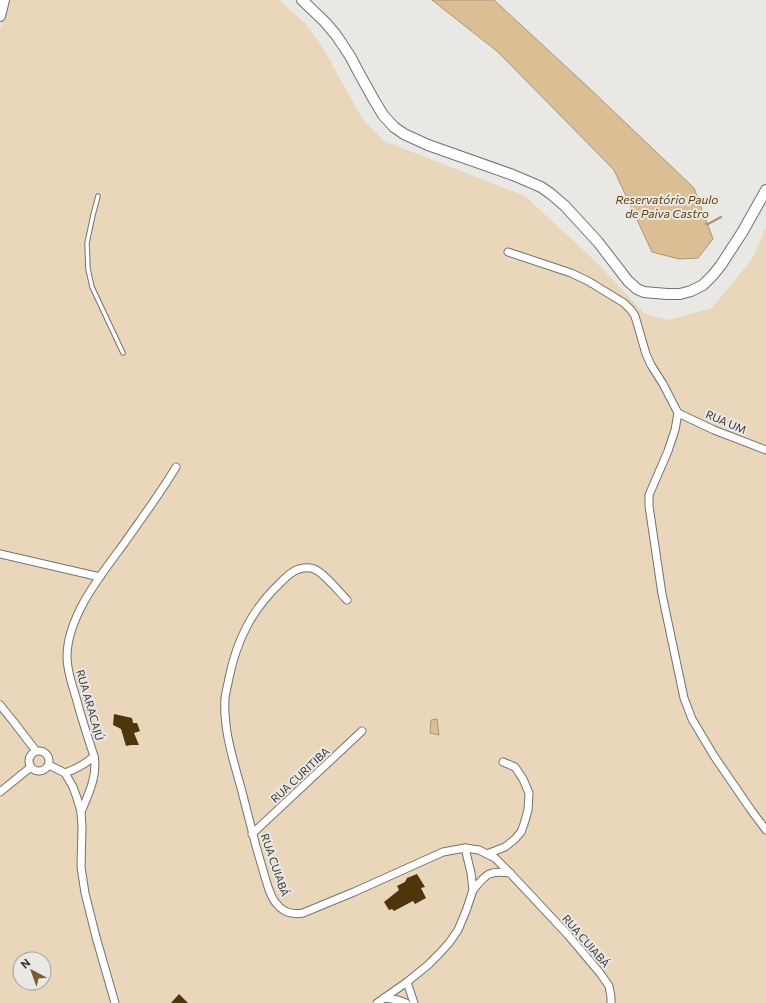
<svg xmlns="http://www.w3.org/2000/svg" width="766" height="1003" font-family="Commissioner,sans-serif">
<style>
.green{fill:#e9d6bb;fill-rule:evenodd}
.water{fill:#dbbe94;stroke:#aa9678}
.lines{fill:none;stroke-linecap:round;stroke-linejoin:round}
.stream{stroke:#aa9678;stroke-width:2.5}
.building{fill:#4e350b}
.service-casing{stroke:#74726f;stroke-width:5.5}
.minor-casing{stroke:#74726f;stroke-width:9}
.secondary-casing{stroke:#74726f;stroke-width:12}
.service{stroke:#fff;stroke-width:3.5}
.minor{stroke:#fff;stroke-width:7}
.secondary{stroke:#fff;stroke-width:10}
.labels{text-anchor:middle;stroke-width:4;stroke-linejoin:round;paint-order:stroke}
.street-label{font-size:11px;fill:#393836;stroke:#eae8e4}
.water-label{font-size:12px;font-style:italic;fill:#604310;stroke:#eae8e4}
</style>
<rect width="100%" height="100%" fill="#eae8e4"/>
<!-- green -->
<path class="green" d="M8 0H279L305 23 320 43 362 118 384 141 525 196 595 261 645 314 670 320 712 308 752 259 766 227V1003H0V30ZM20 959H44V983H20Z"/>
<!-- water -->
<g class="water">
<path d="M432 0H494L588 87 694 188 713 239 698 258 679 259 652 252 614 170 498 52Z"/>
<path d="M437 719 439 735 430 733 431 720Z"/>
</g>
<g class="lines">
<!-- stream -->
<path class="stream" d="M706 224H708L721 217"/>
</g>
<!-- building -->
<g class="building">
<path d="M114 714 132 718 133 723H137L140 731 134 733 139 745H131L126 746 121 729 113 725Z"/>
<path d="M417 874 425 887 421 888 426 898 415 904 413 901 394 911 392 909 389 910 384 902 399 890 397 886 405 882 407 878Z"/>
<path d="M179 994 188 1003H171Z"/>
</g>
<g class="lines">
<defs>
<path id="service" d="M98 196 93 215 87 243 88 269 92 287 123 353"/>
<g id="minor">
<path d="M508 252 571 273 588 281 624 303 631 310 635 316 646 354 651 365 663 384 678 413 675 430 668 451 649 495V506L662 594 684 698 692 719 714 756 751 810 766 830"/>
<path d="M678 413 714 430 766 450"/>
<path d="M0 554 100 577"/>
<path d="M347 600C339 592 321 569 311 568 297 566 289 574 280 583 252 610 237 639 229 678 228 684 226 691 225 698 223 729 233 759 241 788 246 807 251 827 256 846 260 860 264 874 268 887 270 892 272 899 276 903 283 913 292 915 303 913L354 892 443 852 465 848 479 850 495 858 510 873 568 935 600 973 609 986 611 997V1003"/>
<path d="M0 705 13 721 36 751"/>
<circle cx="39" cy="761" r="10"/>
<path d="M49 765 65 773"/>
<path d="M65 773C76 769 85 765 94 756 88 738 82 720 77 701 73 687 67 672 67 657 67 617 100 576 123 545 141 519 160 494 176 467"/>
<path d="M65 773 73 787 77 798 81 812 82 827 81 867 85 893 96 937 115 1003"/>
<path d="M0 792 31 767"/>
<path d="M81 812C88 795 98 776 94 756"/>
<path d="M252 834 362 731"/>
<path d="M487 854 505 847 515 839 521 832 524 824 528 810 529 793 523 779 515 767 503 762"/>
<path d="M473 890C486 874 489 870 510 873"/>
<path d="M407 982 414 1003"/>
<path d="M384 998 398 1000 406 1003"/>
<path d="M377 1003 407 982 428 965 438 955 449 943 458 930 466 911 473 890 471 873 465 848"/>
</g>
<g id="secondary">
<path d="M302 0 325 22 336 35 350 56 359 73 374 100 383 115 394 127 404 134 428 145 513 175 541 187 551 194 565 206 598 242 628 281 637 289 644 292 667 294H680L691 291 703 285 713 275 721 265 743 231 766 190"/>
<path d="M0 16 4 0"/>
</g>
</defs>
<!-- service casing -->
<use href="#service" class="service-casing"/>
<!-- minor casing -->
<use href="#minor" class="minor-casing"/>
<!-- secondary casing -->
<use href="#secondary" class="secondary-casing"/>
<!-- service -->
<use href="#service" class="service"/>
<!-- minor -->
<use href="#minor" class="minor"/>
<!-- secondary -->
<use href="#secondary" class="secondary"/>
</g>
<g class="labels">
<!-- street labels -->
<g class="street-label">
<text transform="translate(726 422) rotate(23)" y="4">RUA UM</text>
<text transform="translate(90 705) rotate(74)" y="4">RUA ARACAJÚ</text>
<text transform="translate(300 775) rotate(-43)" y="4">RUA CURITIBA</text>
<text transform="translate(275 865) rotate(71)" y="4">RUA CUIABÁ</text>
<text transform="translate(586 941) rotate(49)" y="4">RUA CUIABÁ</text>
</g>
<!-- water labels -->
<g class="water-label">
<text x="667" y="204">Reservatório Paulo<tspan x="667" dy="14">de Paiva Castro</tspan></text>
</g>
</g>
<!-- north arrow -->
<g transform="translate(32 971) rotate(319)"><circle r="19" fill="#eae8e4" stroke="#a3a29e"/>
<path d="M0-3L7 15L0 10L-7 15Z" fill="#795c2f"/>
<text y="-6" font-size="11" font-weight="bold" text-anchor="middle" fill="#393836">N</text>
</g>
</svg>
